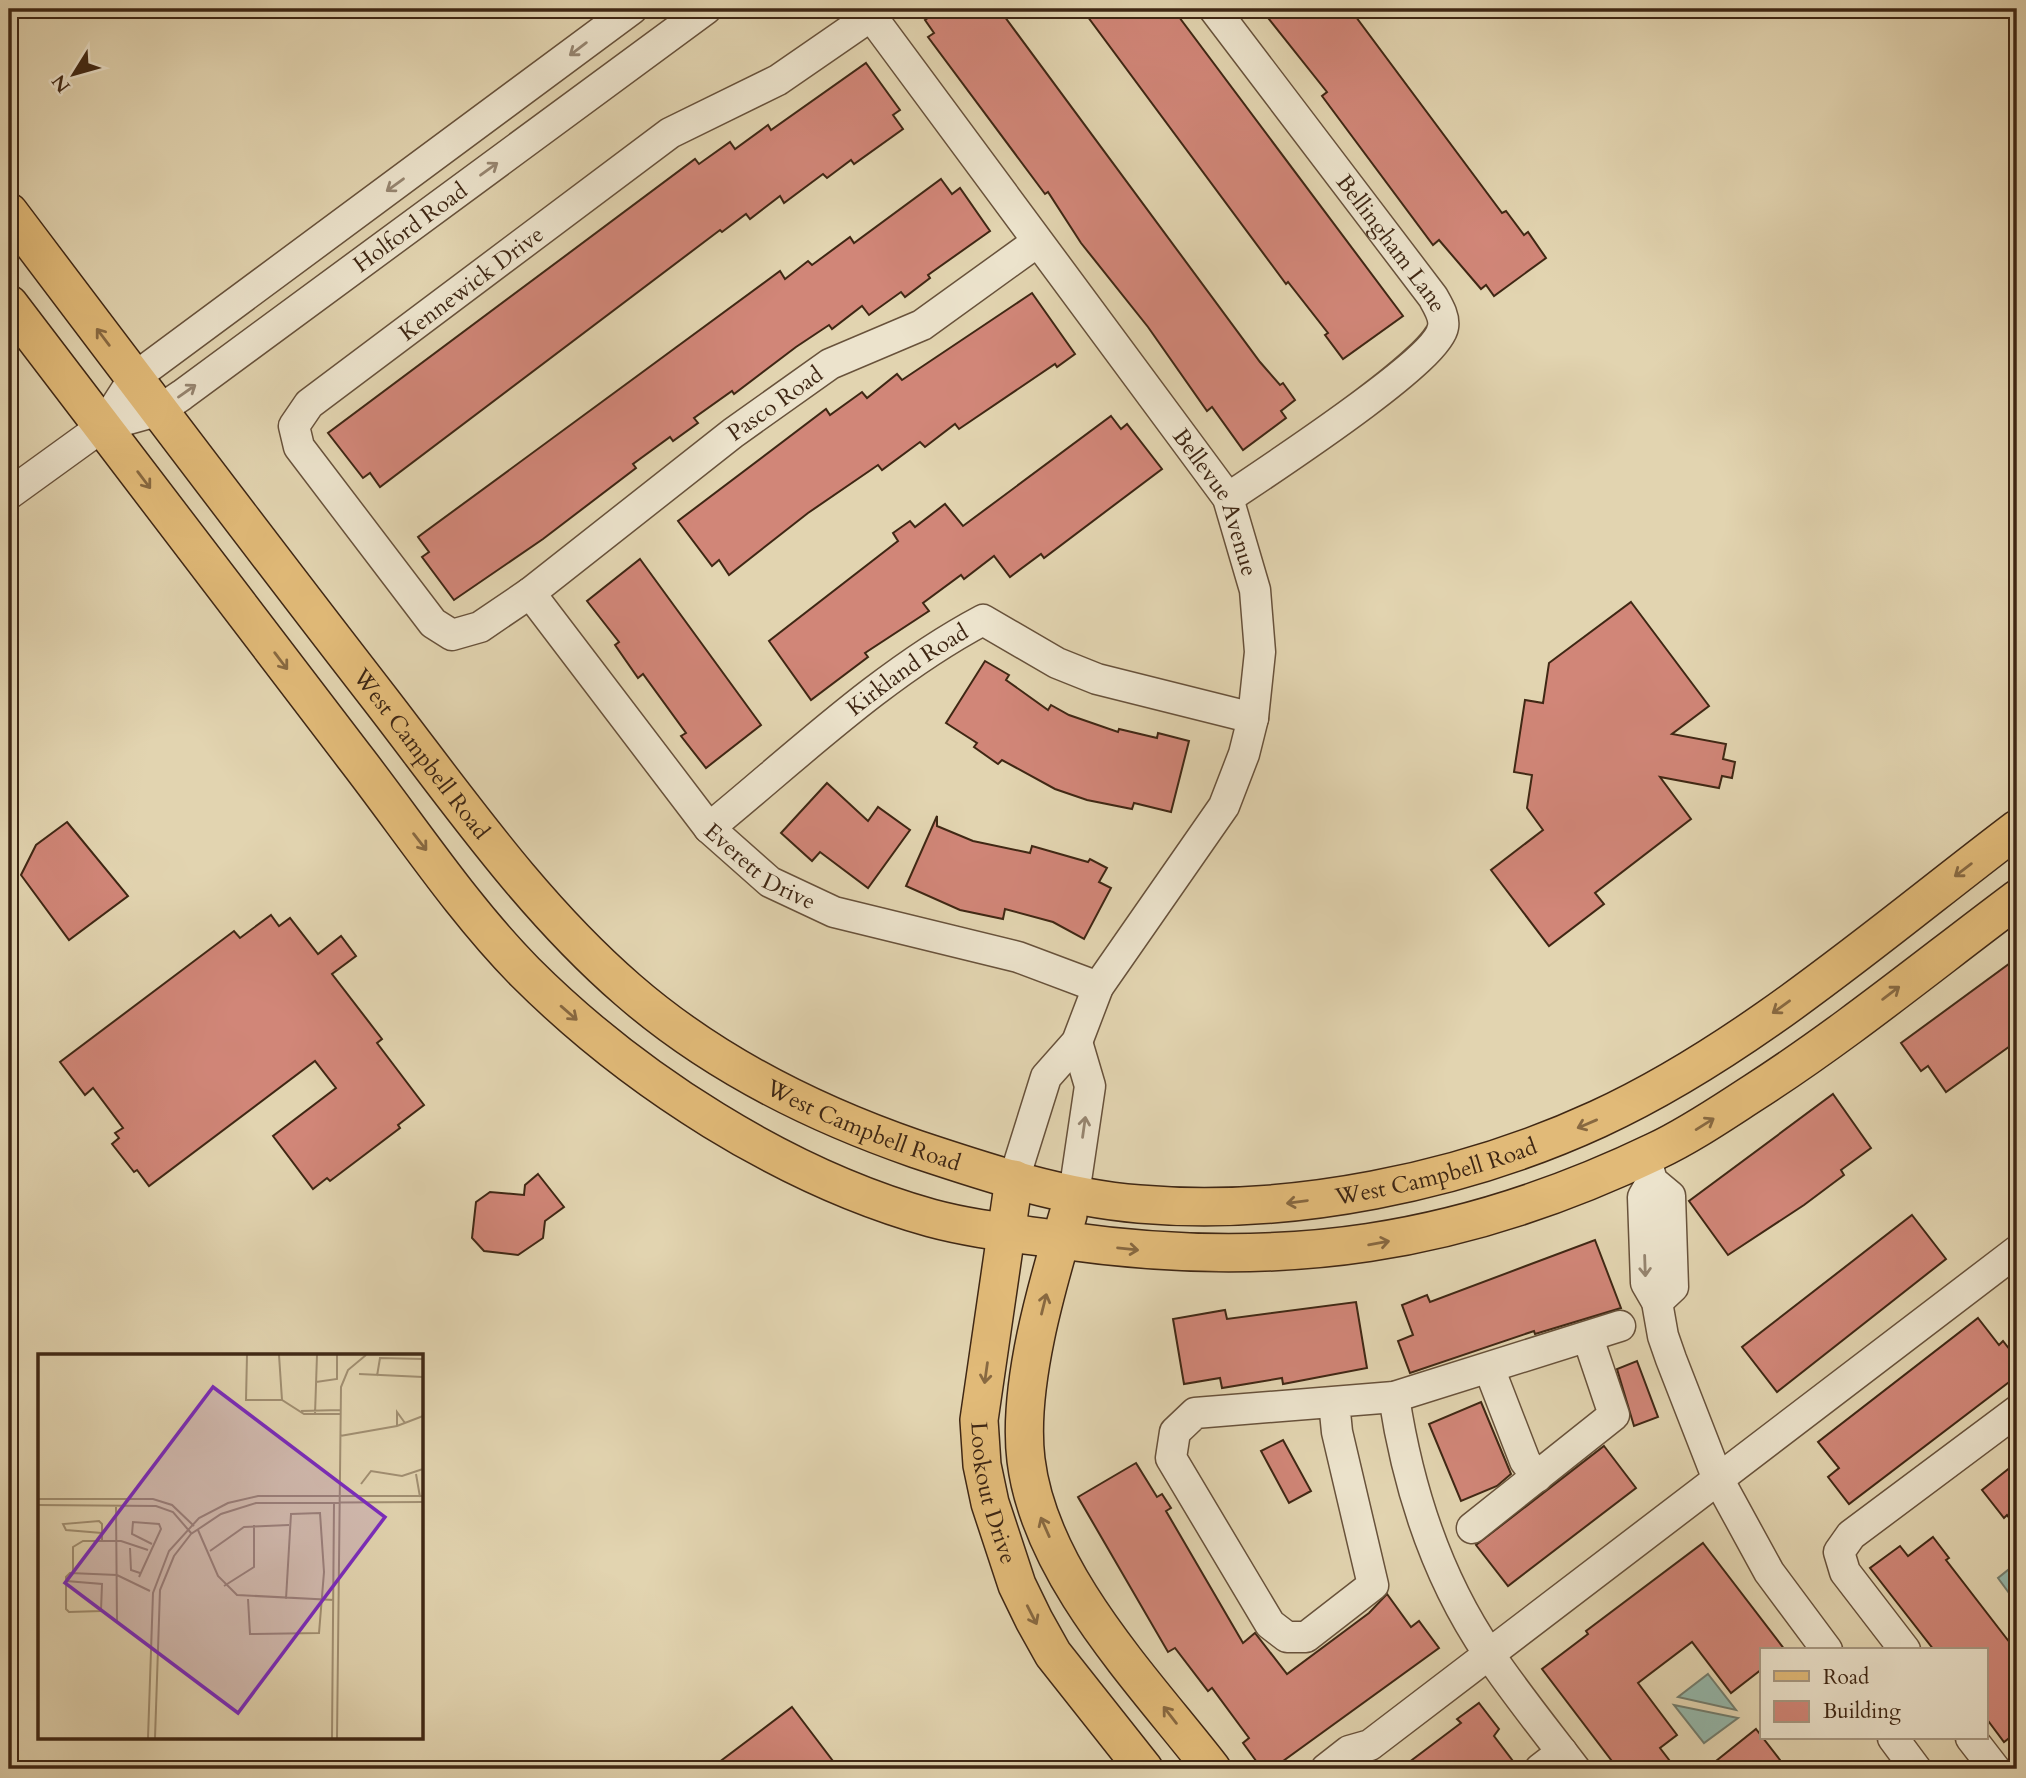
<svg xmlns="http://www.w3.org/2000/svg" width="2026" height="1778" font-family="Cardo,serif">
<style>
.water{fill:#95b8ab;stroke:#737e6f;stroke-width:2}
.building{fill:#d18678;stroke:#3f2714;stroke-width:2}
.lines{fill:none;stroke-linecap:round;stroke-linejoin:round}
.minor-casing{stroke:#68523b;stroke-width:33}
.major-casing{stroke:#3f2714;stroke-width:40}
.minor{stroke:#ece3cc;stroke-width:30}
.major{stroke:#e1ba78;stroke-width:37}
.oneway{stroke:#968570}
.oneway2{stroke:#886941}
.labels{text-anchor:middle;stroke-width:7;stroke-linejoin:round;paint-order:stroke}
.street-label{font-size:23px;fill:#3f2714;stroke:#ece3cc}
.inset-road{fill:none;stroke:#a18f72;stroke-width:2}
.view{fill:#7b2cbf;fill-opacity:0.15;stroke:#7b2cbf;stroke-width:3.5}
.inset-edge{fill:none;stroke:#3f2714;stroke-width:3.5}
</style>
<rect width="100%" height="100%" fill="#e2d4b0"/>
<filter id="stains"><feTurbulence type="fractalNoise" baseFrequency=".00286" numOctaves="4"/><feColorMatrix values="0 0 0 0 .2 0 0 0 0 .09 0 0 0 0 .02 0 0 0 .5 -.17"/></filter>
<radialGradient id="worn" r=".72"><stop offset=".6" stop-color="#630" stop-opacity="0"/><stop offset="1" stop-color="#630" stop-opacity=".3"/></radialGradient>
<!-- water -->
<g class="water">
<path d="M2013 1566 2017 1571V1604L1998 1578Z"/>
<path d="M1708 1674 1736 1710 1678 1697Z"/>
<path d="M1674 1705 1738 1718 1704 1743Z"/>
</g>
<!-- building -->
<g class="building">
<path d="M941 9H999L1260 362 1280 385 1283 383 1295 400 1281 411 1286 418 1243 450 1212 407 1207 411 1148 327 1081 243 1048 192 1045 194 928 37 934 33 925 20Z"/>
<path d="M1082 9H1173L1403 316 1343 359 1325 335 1328 333 1288 282 1286 284Z"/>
<path d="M1261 9H1350L1502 213 1506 211 1524 235 1528 232 1546 258 1494 296 1486 285 1481 289 1439 240 1433 245 1322 96 1327 92Z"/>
<path d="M866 63 900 110 893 115 903 129 854 164 851 160 827 178 823 174 784 203 780 196 750 219 746 214 722 232 720 230 380 487 370 473 363 478 328 433 695 159 699 164 730 142 735 149 768 125 771 130Z"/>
<path d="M941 179 952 194 960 188 990 231 928 275 930 278 905 297 901 292 869 315 862 306 832 329 829 325 796 347 734 394 732 391 694 418 698 423 673 441 670 437 633 464 636 468 543 539 454 600 422 557 429 552 418 537 780 271 785 279 808 261 812 265 850 237 854 243Z"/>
<path d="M1032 293 1075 354 1057 367 1055 364 959 429 955 424 925 447 920 442 882 470 878 465 808 513 729 575 719 560 712 566 678 521 826 409 830 415 862 392 867 398 897 374 902 380Z"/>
<path d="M1111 416 1121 429 1127 424 1162 469 1044 558 1041 554 1010 577 994 556 964 579 961 575 923 603 929 611 865 653 868 657 811 700 769 641 898 541 893 533 910 521 915 527 945 504 963 526Z"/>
<path d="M640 559 761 725 706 768 681 736 686 733 643 674 638 678 615 645 619 642 587 601Z"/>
<path d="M1631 602 1709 706 1672 734 1726 744 1723 759 1735 762 1732 778 1722 776 1719 788 1660 777 1691 819 1595 893 1604 904 1549 946 1491 870 1543 830 1527 808 1532 775 1514 772 1525 700 1543 703 1549 663Z"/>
<path d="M985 661 1009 675 1006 680 1048 710 1051 705 1069 715 1118 732 1119 729 1157 738 1158 733 1189 741 1171 812 1134 803 1132 809 1087 800 1055 789 1002 760 998 764 974 747 977 743 946 723Z"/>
<path d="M827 783 868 821 878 807 910 830 868 888 820 852 812 861 781 833Z"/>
<path d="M937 816V826L973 841 1030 853 1032 846 1088 862 1090 859 1107 868 1099 882 1111 888 1084 939 1053 922 1005 909 1003 919 960 910 906 886Z"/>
<path d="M67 822 128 896 69 940 21 875 36 845Z"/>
<path d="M271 915 279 926 290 918 318 954 341 936 356 956 332 974 382 1039 377 1043 424 1105 398 1125 400 1128 330 1181 327 1178 313 1189 273 1136 336 1088 315 1061 149 1186 137 1170 134 1172 112 1144 119 1138 115 1133 123 1128 93 1088 85 1095 60 1062 234 931 240 938Z"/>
<path d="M2017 958V1041L1946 1092 1928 1066 1921 1071 1901 1043Z"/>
<path d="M1833 1094 1871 1148 1841 1170 1844 1175 1804 1205 1728 1255 1689 1201Z"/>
<path d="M538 1174 564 1207 545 1221 543 1238 518 1255 484 1251 472 1238 476 1202 490 1192 524 1195 525 1185Z"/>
<path d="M1912 1215 1946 1259 1777 1392 1742 1347Z"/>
<path d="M1595 1240 1621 1308 1535 1334 1534 1331 1410 1373 1398 1341 1413 1335 1402 1305 1427 1295 1430 1302Z"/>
<path d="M1356 1302 1367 1368 1283 1384 1282 1378 1222 1388 1220 1378 1184 1384 1173 1319 1225 1310 1227 1319Z"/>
<path d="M1978 1318 1999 1345 2003 1341 2017 1359V1376L1849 1504 1828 1477 1839 1468 1818 1442Z"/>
<path d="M1637 1361 1658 1417 1634 1426 1617 1369Z"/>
<path d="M1481 1402 1511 1474 1497 1486 1461 1501 1429 1424Z"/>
<path d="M1283 1440 1311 1491 1289 1503 1261 1451Z"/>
<path d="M1604 1446 1636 1488 1508 1586 1476 1545Z"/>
<path d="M2017 1462V1529L2007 1515 2004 1518 1982 1490Z"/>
<path d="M1136 1463 1157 1497 1162 1494 1171 1508 1166 1511 1243 1643 1255 1633 1287 1674 1369 1613 1387 1594 1411 1627 1419 1621 1439 1648 1272 1769H1262L1243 1743 1249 1738 1212 1688 1208 1691 1175 1648 1168 1652 1078 1497Z"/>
<path d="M1933 1537 1949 1558 1946 1560 2017 1652V1732L2004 1742 1986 1718V1650H1934L1870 1568 1900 1546 1908 1556Z"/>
<path d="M1703 1543 1785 1650H1762V1669L1731 1693 1692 1642 1638 1683 1677 1735 1660 1748 1676 1769H1618L1542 1669 1588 1634 1586 1631Z"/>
<path d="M1479 1703 1499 1729 1494 1736 1519 1769H1400L1461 1723 1457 1719Z"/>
<path d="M792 1707 839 1769H710Z"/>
<path d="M1756 1729 1780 1760 1768 1769H1706Z"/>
</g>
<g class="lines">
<defs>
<g id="minor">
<path id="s1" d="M866 9 1228 498 1255 590 1260 652 1253 718 1244 754 1224 806 1098 987 1077 1042 1046 1077 1014 1179"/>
<path id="s2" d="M881 9 778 80 670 133 309 404 294 426 299 447 433 623 452 635 480 627 530 593 733 433 830 364 922 325 1037 242"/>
<path id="s3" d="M1214 9 1433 297C1438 306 1445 317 1443 327 1438 361 1263 474 1228 498"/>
<path d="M103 426 134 378 632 9"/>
<path id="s4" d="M9 494 103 426 160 410 182 395 706 9"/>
<path id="s5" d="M530 593 709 828 770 882 834 912 1018 957 1098 987"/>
<path id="s6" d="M709 828C797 756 883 673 983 620L1057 663 1097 679 1253 718"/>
<path d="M1647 1163 1652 1181 1670 1196 1673 1287 1657 1302"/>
<path d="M1652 1181 1643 1197 1646 1283 1657 1302 1663 1336 1671 1359 1717 1477 1769 1572 1827 1650"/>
<path d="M1074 1194 1090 1086 1077 1042"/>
<path d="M1489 1368 1525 1461 1537 1477"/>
<path d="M1394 1397C1408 1488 1437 1578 1489 1654 1516 1694 1546 1731 1575 1769"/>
<path d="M1334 1402 1337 1432 1373 1585 1306 1637H1287L1270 1624 1171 1458 1175 1432 1195 1413 1394 1397 1620 1326"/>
<path d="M1472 1528 1614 1415 1588 1338"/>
<path d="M1905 1650 1845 1572 1839 1552 1851 1535 2017 1411"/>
<path d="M1893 1738 1916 1769"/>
<path d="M1971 1738 1995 1769"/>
<path d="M1326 1769 1349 1751 1370 1745 2017 1251"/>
<path d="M1540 1769 1562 1752"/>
</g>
<g id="major">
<path id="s7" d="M9 212C132 375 255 538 380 699 458 800 531 906 628 990 712 1063 812 1113 916 1149 988 1173 1063 1198 1139 1204 1290 1217 1461 1182 1598 1119 1748 1050 1886 928 2017 829"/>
<path d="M9 304C124 454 237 605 353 755 409 827 461 907 525 972 633 1080 784 1177 931 1218 975 1230 1022 1234 1068 1241 1281 1271 1461 1245 1656 1151 1690 1135 1722 1113 1753 1093 1845 1034 1930 964 2017 899"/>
<path id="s8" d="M1014 1179 979 1420 982 1465 990 1503 1017 1585 1034 1620 1053 1654 1144 1769"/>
<path d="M1068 1215C1047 1285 1017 1387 1026 1460 1040 1575 1143 1680 1212 1769"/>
</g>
</defs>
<!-- minor casing -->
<use href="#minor" class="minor-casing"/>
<!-- major casing -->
<use href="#major" class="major-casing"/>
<!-- minor -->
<use href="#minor" class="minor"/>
<!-- major -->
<use href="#major" class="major"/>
</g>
<!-- one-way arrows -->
<defs><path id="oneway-shaft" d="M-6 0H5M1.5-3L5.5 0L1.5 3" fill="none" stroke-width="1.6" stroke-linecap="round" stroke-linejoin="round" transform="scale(1.75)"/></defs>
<g class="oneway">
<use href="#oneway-shaft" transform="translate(578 49) rotate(143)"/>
<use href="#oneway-shaft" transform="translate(489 169) rotate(-36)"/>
<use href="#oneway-shaft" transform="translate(395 185) rotate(144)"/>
<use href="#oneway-shaft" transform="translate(187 391) rotate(-35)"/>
<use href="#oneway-shaft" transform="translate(1084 1127) rotate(-82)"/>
<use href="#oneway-shaft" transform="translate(1645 1266) rotate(88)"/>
</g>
<g class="oneway2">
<use href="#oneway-shaft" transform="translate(103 337) rotate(-127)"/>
<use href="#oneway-shaft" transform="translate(144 480) rotate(53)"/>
<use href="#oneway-shaft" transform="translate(281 661) rotate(53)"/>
<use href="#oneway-shaft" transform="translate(420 842) rotate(52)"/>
<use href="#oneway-shaft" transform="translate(1963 870) rotate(143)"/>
<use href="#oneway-shaft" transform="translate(1891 993) rotate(-37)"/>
<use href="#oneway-shaft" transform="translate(1781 1007) rotate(144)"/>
<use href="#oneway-shaft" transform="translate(569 1013) rotate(41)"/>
<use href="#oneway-shaft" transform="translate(1587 1124) rotate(157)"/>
<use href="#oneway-shaft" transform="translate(1705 1124) rotate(-32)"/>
<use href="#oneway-shaft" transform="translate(1297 1202) rotate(172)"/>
<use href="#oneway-shaft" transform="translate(1379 1243) rotate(-10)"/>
<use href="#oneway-shaft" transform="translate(1128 1249) rotate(6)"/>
<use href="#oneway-shaft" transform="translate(1044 1304) rotate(-76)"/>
<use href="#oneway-shaft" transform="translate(986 1373) rotate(98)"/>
<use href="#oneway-shaft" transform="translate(1045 1527) rotate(-114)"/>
<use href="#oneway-shaft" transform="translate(1032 1615) rotate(63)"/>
<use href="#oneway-shaft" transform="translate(1170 1715) rotate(-128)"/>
</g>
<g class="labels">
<!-- street labels -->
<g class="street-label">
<text dy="8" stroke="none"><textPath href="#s4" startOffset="485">Holford Road</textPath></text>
<text dy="8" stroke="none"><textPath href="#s3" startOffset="294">Bellingham Lane</textPath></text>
<text transform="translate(471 283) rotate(-37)" y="8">Kennewick Drive</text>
<text dy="8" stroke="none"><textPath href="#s2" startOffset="1388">Pasco Road</textPath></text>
<text dy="8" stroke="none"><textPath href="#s1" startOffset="607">Bellevue Avenue</textPath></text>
<text dy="8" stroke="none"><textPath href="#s6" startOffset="254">Kirkland Road</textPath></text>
<text dy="8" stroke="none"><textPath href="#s7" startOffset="681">West Campbell Road</textPath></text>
<text dy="8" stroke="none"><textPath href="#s5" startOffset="360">Everett Drive</textPath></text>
<text dy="8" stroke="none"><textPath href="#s7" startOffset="1269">West Campbell Road</textPath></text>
<text dy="8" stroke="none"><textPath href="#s7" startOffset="1857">West Campbell Road</textPath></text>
<text dy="8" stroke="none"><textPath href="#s8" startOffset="318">Lookout Drive</textPath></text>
</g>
</g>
<!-- overview -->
<g transform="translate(38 1354)">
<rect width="385" height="385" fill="#e2d4b0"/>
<path class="inset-road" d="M209 1 208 46H244L266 60H302M241 1 244 46M321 20 385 23M339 22 342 4 385 5M278 28 299 25V1M263 57 302 56M277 60 279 1M359 72V58L367 69M302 82 359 72 385 62M378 120 382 143M323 130 333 117 364 122 385 115M0 145H115L134 151 156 172M0 151 118 152 135 158 153 179M78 152 79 268M160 176 180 222 199 241 296 246M64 179 28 176 25 170 61 167 64 170V186M92 194 93 216 102 219M172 197 206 173 251 171M35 219V193L45 187H83L110 196M101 223 123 175 121 170 95 168 94 180 114 190M28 227 64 230 63 257 31 258 28 255V223L32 219 79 221 112 237M186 232 216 213V171M210 245 212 280 281 279 286 218 282 159 253 160 248 245M110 384 115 239 131 197 161 164 190 149 220 142H385M117 384 122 236 136 202 153 180 183 160 218 149 385 148M294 384 296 149M299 384 303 33 310 16 328 1"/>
<path class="view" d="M175 33 347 163 200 359 27 229Z"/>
<rect width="385" height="385" class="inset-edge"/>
</g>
<!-- margin -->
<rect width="2026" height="1778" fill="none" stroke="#e2d4b0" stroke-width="35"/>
<rect x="10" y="10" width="2005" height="1757" fill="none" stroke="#3f2714" stroke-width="3.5"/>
<rect x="18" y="18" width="1991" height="1743" fill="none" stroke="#3f2714" stroke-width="2"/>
<!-- legend -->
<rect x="1760" y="1648" width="228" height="91" fill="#ece3cc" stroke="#a79882" stroke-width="2"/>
<rect x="1774" y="1671" width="35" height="10" fill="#e1ba78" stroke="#a79882" stroke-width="2"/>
<text x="1823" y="1684" font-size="21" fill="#3f2714">Road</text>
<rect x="1774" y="1701" width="35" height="21" fill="#d18678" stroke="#a79882" stroke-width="2"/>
<text x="1823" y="1718" font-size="21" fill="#3f2714">Building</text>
<!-- north arrow -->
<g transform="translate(74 74) rotate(233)" stroke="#ece3cc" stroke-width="5" paint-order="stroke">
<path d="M0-5L12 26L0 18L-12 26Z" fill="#3f2714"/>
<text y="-10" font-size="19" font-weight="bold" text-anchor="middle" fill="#3f2714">N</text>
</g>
<rect width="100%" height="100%" filter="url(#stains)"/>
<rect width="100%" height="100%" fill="url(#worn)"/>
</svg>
